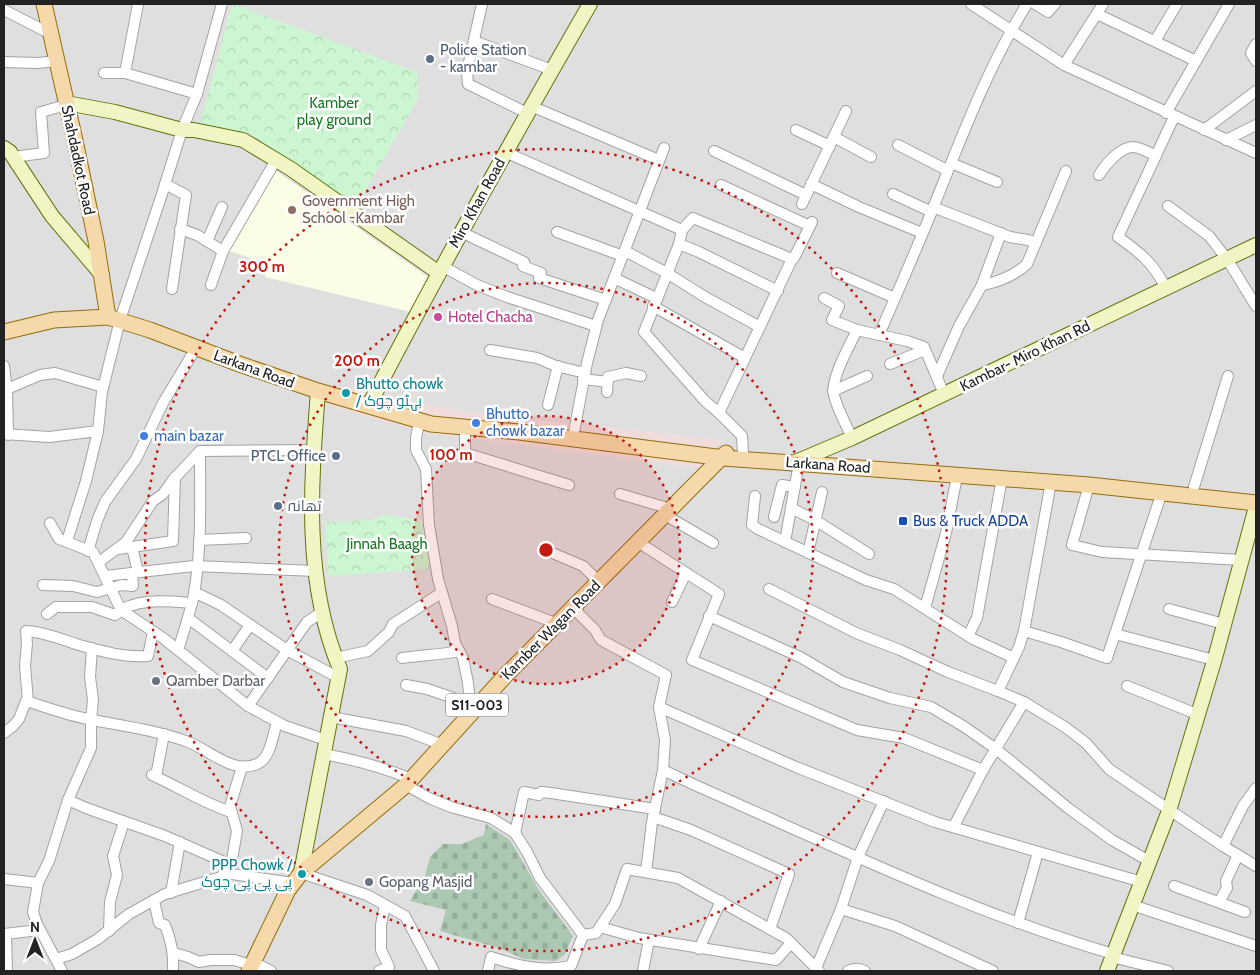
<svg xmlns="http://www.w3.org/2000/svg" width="1260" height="975" font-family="Cabin,Cairo,sans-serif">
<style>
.residential{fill:#e0dfdf}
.commercial{fill:#f0dddb}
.education{fill:#fcfde7}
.cemetery{fill:url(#cemetery-stones)}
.park{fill:url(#park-crowns)}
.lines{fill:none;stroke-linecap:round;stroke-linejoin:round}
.street-casing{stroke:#a3a3a3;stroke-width:12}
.secondary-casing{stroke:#63730e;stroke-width:16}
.primary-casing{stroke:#936d0c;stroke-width:17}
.street{stroke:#fff;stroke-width:10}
.secondary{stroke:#f0f5c3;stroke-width:14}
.primary{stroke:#f5d9aa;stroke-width:15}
.ring{fill:none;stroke:#c31910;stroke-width:2.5;stroke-dasharray:2.5 5}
.service-dot{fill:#5c6f8a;stroke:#fff;stroke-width:2}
.education-dot{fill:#8d6e63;stroke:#fff;stroke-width:2}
.hotel-dot{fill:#d1479c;stroke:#fff;stroke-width:2}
.culture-dot{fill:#0f9aa8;stroke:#fff;stroke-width:2}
.shop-dot{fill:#3f7fe0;stroke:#fff;stroke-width:2}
.transit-dot{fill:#1a4fb4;stroke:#fff;stroke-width:2}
.worship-dot{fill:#6b7280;stroke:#fff;stroke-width:2}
.labels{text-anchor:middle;stroke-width:5;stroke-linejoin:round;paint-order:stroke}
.shield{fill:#fff;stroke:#646464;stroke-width:1}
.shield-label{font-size:14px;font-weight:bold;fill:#222}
.service-label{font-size:15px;fill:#4e5e75;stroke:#fff;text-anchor:start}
.park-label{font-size:15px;fill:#157a23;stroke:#fff}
.street-label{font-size:15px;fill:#222;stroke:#fff}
.education-label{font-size:15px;fill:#785e54;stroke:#fff;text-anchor:start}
.hotel-label{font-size:15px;fill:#b23c85;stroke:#fff;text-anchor:start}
.culture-label{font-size:15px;fill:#0d838f;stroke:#fff;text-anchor:start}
.shop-label{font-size:15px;fill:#366cbe;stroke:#fff;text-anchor:start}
.transit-label{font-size:15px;fill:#164399;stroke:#fff;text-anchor:start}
.worship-label{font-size:15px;fill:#5b616d;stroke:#fff;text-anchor:start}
.centre{fill:#c31910;stroke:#fff;stroke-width:2.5}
.ring-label{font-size:15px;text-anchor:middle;font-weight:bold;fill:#c31910;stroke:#fff;stroke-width:5;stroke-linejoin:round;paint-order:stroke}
</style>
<defs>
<pattern id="cemetery-stones" width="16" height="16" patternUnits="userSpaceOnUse" patternTransform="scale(1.25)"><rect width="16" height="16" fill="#acc8b2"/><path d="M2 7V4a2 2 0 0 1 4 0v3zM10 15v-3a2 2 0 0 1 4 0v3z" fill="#94ac99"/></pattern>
<pattern id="park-crowns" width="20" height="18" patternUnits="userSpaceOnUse" patternTransform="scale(1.25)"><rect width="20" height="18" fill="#ccf6d1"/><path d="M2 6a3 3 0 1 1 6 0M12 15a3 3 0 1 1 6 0" fill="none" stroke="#afd3b3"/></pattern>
</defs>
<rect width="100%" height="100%" fill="#f1efe9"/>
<!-- residential -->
<rect class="residential" x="4" y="4" width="1252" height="967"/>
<!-- commercial -->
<path class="commercial" d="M327 384 467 412 722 440 700 468 425 433 330 406Z"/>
<!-- education -->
<path class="education" d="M275 170 428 277 411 312 265 277 267 264 227 250Z"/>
<!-- cemetery -->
<path class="cemetery" d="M486 824 510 840 539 890 573 936 565 954 556 961 524 959 499 948 440 931 446 910 410 901 425 876 430 857 443 844H462L484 835Z"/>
<!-- park -->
<g class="park">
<path d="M232 4 417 72 418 99 357 205 248 133 212 129 200 125Z"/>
<path d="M383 515 422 520 432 569 328 576 325 522 373 520Z"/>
</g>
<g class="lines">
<defs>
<g id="street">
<path d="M482 4 467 71 468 84 527 113"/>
<path d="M971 4 1064 65 1256 153"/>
<path d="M1035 4 1048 12 1055 4"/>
<path d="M4 10 51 34"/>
<path d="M1097 14 1196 61"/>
<path d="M474 41 552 70"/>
<path d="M1155 41 1177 4"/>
<path d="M1256 44 1251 53 1256 61"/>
<path d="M4 62 37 63 57 61"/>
<path d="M1064 65 1103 4"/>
<path d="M104 73H125L197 94"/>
<path d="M125 73 138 4"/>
<path d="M531 106 659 160"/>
<path d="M1166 113 1229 4"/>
<path d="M796 130 830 146"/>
<path d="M1204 130 1256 91"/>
<path d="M834 137 871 157"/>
<path d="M1226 140 1256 125"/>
<path d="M898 145 947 170"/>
<path d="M714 151 806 195"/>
<path d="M505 152 682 230"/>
<path d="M13 157 44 153 41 112 66 105"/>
<path d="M951 163 997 182"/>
<path d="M1099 175C1105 165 1120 147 1133 147 1140 147 1150 153 1156 156"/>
<path d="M165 184 186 195 172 289"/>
<path d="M811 184 859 207 922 233"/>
<path d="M721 185 810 226"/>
<path d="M893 194 932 212"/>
<path d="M802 204 846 111"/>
<path d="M1168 206 1209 236 1227 259 1256 306"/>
<path d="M933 207 1010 237 1028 240 1036 243"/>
<path d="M180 229 197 235 223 251"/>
<path d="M461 232 524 262 523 266 541 273 539 278 606 300"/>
<path d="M557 232 623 256"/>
<path d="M207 241 222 207"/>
<path d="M679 244 699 252 778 291"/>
<path d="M625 251 667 273 705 297 760 327"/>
<path d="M442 266 477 285 507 297 596 326"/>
<path d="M837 273 895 298"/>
<path d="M614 278 656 298"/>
<path d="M211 285 223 251 276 160"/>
<path d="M982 285C999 282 1014 276 1027 264L1066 171"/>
<path d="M1166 288C1152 262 1142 254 1118 237L1174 117"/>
<path d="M824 298 839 306 832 320 857 330 907 341 924 347 944 394"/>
<path d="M653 306 745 358"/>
<path d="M879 335C897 293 916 251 933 208 961 139 987 68 1027 4"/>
<path d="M490 350 537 358 556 366 585 373"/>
<path d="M890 364 925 350"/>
<path d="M4 366 7 391 8 435"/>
<path d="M937 376 959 326 982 285 1001 233"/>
<path d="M583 379 608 382"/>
<path d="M7 389 40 375 55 373 103 387"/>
<path d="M833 391 867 376"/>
<path d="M607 392 608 377 626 373 641 376"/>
<path d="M548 405 558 366"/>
<path d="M719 413 705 401 644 332 679 244 682 230 693 218 792 259"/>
<path d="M419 422 416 438V450L426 469 429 525 438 579 452 626 455 643 463 658 468 683 471 711"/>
<path d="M465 428V453L569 485"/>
<path d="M574 432 587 363 598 320 664 148"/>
<path d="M4 434 49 437 98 431"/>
<path d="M852 438C846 424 837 409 834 395 830 379 850 345 857 330"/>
<path d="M743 453 742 436 719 413 792 259 794 258 812 222"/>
<path d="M1089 485 1072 545 1102 552 1241 560"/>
<path d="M1194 487 1228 376"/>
<path d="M620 494 671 509"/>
<path d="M755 496 752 525 758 529 866 580 894 589 973 639 1014 658"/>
<path d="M791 508 815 520 869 554"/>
<path d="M665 515 713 543"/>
<path d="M774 517 782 485 795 487"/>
<path d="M50 523 59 539 93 552 121 610 163 638 248 706 285 726 326 740"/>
<path d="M199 540 246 538"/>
<path d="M67 541 86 481 98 431 102 392 120 320 162 194 182 130 197 94 222 4"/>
<path d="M638 542 719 594 692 660 857 730 904 738 983 770"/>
<path d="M785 542 799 463"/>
<path d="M132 547 138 572"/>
<path d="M118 549 173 541 175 477"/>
<path d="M543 549 583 566 599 582"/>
<path d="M88 551 97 521 105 502 136 459 163 403 196 348"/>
<path d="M808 553 822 492"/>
<path d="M99 562 126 542 153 501 163 494 172 481 200 451 314 450"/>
<path d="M105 576 194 566 316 571"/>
<path d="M43 585 73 586 97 592 122 585 133 586 132 573"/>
<path d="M769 589 856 633 900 650 948 672 998 691 1024 702 1065 727 1086 743 1109 769 1128 782 1223 846 1256 866"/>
<path d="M194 592 221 605 287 650 339 678"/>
<path d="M492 599 558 624"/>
<path d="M672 602 686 573"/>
<path d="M573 608 595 630 601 640 666 675 659 707 665 740 663 770 652 822 646 872"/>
<path d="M925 608 946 533 957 476"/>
<path d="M1169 609 1224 624"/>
<path d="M47 614 56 607H92L115 615C134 597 167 601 192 603"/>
<path d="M709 616 800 657 843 682 890 698 931 707 963 726 996 749 1068 808 1112 840 1149 861"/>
<path d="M188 618 268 678"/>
<path d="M1024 631 1061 642 1107 658 1162 492"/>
<path d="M1115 634 1214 660"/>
<path d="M968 636 977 618 1002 478"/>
<path d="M178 650C184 631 190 613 194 594 202 547 200 498 200 451"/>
<path d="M232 651 250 625"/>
<path d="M335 658 368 651 389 632 393 624 441 593"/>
<path d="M402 658C421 655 440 655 459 651"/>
<path d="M406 685 427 689 471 704"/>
<path d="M1127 686 1199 715"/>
<path d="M998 691 1019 647 1024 631 1051 482"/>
<path d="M28 702 25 665 27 644 26 631C44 632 61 639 79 645 101 651 125 658 148 656L153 632"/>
<path d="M248 706 307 622 322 612"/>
<path d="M659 707 796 767 935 822 1142 882"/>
<path d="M331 717 406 731 443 745"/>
<path d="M4 733 13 726 19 719 26 701C46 707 67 715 88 719 122 726 156 730 188 742 210 750 234 776 259 763 271 756 273 734 277 722"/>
<path d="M324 754C355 760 383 767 411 779"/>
<path d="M663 770 697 786C834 846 969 912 1113 954"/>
<path d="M152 775C179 787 203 803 231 812"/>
<path d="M156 776 164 734"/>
<path d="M406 785 429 798 451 807 491 818 515 833 527 852 540 878 583 935 571 966C544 972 518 966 491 957L488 971"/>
<path d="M68 800 86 808 165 836 231 865"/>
<path d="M653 817 691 830 789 874 770 929"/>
<path d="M954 826 983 770 1024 702"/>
<path d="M515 833 524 792 539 795 541 792 551 793 655 809"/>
<path d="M1223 846 1243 806 1256 788"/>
<path d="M225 873 293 883"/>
<path d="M301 873 367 895 405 916 434 971"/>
<path d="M4 879 38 883"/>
<path d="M1174 886 1245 912"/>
<path d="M171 893 180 842"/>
<path d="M154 901 159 923 165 925C171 940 174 952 173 968"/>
<path d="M1219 902 1227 888 1226 881 1238 855"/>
<path d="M1132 905 1256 946"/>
<path d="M841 909 895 926 993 971"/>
<path d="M1018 923 1038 852"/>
<path d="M600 927 639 938 776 960 791 943"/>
<path d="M109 931 110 902 117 875 113 856 124 822"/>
<path d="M4 934 40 930"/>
<path d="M6 934 7 971"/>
<path d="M583 935 596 933 615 904 627 869 678 878 786 938 819 971"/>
<path d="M699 949 721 901"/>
<path d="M174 953 188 957 199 962 210 960H234L251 965"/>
<path d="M1112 957 1168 971"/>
<path d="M56 959 72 954 98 939 129 914 165 894 221 877 231 865 237 831 230 806 242 767"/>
<path d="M253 962 271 971"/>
<path d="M816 968 841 909 858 857 884 801"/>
<path d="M62 971 37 924 33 912 38 883 49 861 68 800 91 748V720L93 700 90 677 92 648"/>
<path d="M379 971 389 967 381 950V925L385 905"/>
<path d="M643 971 649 940"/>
<path d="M848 971C854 968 859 968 865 971"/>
</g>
<g id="secondary">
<path d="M66 103 115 112 182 130H194L243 140 291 169 439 273"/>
<path d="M4 148 10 152 52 216 102 275"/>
<path d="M369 405C439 270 514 136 590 4"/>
<path d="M793 463 852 438 1256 245"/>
<path d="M301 873 340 669C303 581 311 484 318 391"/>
<path d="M1107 971 1169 811 1215 658 1256 507"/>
</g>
<g id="primary">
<path d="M44 4 74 136 96 241 108 317"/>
<path d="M4 332 54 320 108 317 150 330 242 365 318 391 431 424 519 432 724 458 1089 485 1256 503"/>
<path d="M249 971 288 890 301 873 406 785 505 676 726 453"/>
</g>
</defs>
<!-- street casing -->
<use href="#street" class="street-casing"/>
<!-- secondary casing -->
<use href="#secondary" class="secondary-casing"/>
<!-- primary casing -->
<use href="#primary" class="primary-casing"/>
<!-- street -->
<use href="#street" class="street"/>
<!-- secondary -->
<use href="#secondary" class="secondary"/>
<!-- primary -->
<use href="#primary" class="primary"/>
</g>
<!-- distance rings -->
<circle cx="546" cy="550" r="134" fill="#c31910" fill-opacity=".12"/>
<g class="ring">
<circle cx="546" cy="550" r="134"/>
<circle cx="546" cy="550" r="267"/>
<circle cx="546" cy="550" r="401"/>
</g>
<!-- markers -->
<g class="service-dot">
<circle cx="430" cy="59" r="5"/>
<circle cx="336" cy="456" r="5"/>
<circle cx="278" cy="506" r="5"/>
</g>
<circle class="education-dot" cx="292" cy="210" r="5"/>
<circle class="hotel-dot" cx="438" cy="317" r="5"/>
<g class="culture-dot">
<circle cx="346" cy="393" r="5"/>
<circle cx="302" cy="874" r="5"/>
</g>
<g class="shop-dot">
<circle cx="476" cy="423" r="5"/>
<circle cx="144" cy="436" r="5"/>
</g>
<rect class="transit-dot" x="898" y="516" width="10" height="10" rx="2.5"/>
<g class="worship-dot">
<circle cx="156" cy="681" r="5"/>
<circle cx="369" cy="882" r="5"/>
</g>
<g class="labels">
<!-- shield labels -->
<rect class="shield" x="446" y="693.5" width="62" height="23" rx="4"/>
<g class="shield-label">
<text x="477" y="710">S11-003</text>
</g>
<!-- service labels -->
<g class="service-label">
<text x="440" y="55">Police Station<tspan x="440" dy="17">- kambar</tspan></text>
<text x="326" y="461" text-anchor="end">PTCL Office</text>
<text x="288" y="511">تھانہ</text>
</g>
<!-- park labels -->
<g class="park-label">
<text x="334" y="108">Kamber<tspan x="334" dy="17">play ground</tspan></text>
<text x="387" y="549">Jinnah Baagh</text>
</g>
<!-- street labels -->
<g class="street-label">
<text transform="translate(78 160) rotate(78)" y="5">Shahdadkot Road</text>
<text transform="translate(477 203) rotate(-61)" y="5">Miro Khan Road</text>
<text transform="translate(1025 356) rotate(-26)" y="5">Kambar- Miro Khan Rd</text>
<text transform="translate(254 369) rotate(20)" y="5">Larkana Road</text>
<text transform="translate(828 465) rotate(4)" y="5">Larkana Road</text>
<text transform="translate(551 630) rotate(-45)" y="5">Kamber Wagan Road</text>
</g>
<!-- education labels -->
<g class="education-label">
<text x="302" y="206">Government High<tspan x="302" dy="17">School -Kambar</tspan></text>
</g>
<!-- hotel labels -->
<g class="hotel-label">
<text x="448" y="322">Hotel Chacha</text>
</g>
<!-- culture labels -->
<g class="culture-label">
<text x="356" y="389">Bhutto chowk<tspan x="356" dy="17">/ بہٹو چوک</tspan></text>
<text x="292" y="870" text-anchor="end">PPP Chowk /<tspan x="292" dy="17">پی پی پی چوک</tspan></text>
</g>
<!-- shop labels -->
<g class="shop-label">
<text x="486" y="419">Bhutto<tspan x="486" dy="17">chowk bazar</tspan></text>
<text x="154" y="441">main bazar</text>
</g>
<!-- transit labels -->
<g class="transit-label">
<text x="913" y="526">Bus &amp; Truck ADDA</text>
</g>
<!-- worship labels -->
<g class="worship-label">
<text x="166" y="686">Qamber Darbar</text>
<text x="379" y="887">Gopang Masjid</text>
</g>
</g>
<circle cx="546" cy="550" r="8" class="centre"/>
<g class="ring-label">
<text x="262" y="272">300 m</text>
<text x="357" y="366">200 m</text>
<text x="451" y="460">100 m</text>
</g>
<!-- border -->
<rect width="1260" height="975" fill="none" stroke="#222222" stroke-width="10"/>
<!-- north arrow -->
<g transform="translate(35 940)" stroke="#ffffff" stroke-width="4" paint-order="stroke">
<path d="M0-4L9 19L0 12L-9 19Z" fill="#222222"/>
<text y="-8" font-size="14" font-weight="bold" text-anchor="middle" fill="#222222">N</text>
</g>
</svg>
